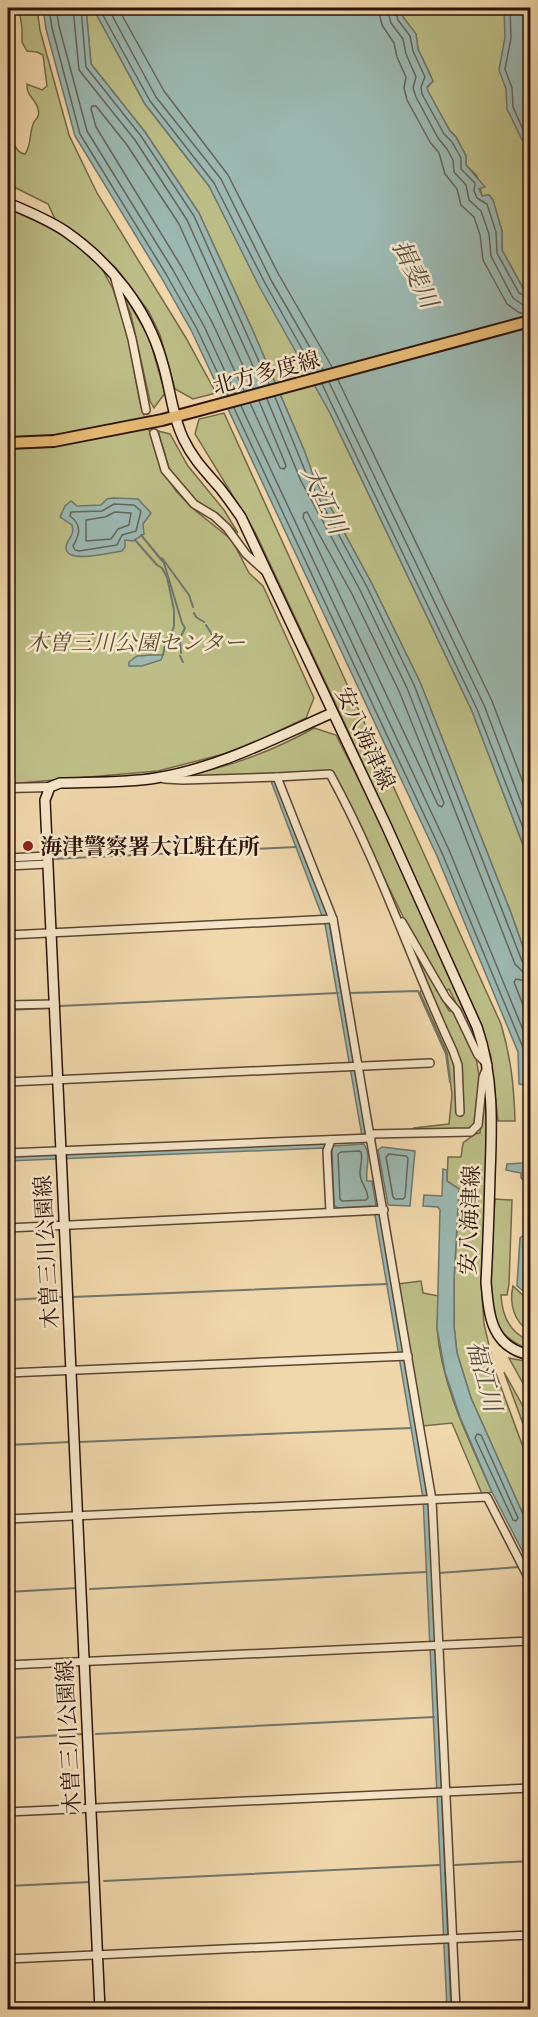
<svg xmlns="http://www.w3.org/2000/svg" width="538" height="2017" font-family="'Sorts Mill Goudy','Noto Serif JP',serif">
<style>
.green{fill:#bdbe87;stroke:#746848;stroke-width:1.5}
.water{fill:#9cb8b1;stroke:#6f766d;stroke-width:1.5}
.lines{fill:none;stroke-linecap:round;stroke-linejoin:round}
.shore{stroke:#64655c;stroke-width:1.5}
.stream{stroke:#6f766d;stroke-width:2}
.minor-tunnel{stroke:#d3ba93;stroke-width:7;stroke-dasharray:7 3.5;stroke-linecap:butt}
.minor-casing{stroke:#5d4431;stroke-width:10}
.tertiary-casing{stroke:#5d4431;stroke-width:11}
.secondary-casing{stroke:#2c1208;stroke-width:12}
.primary-casing{stroke:#2c1208;stroke-width:14}
.minor{stroke:#f6e6c9;stroke-width:7}
.tertiary{stroke:#f6e6c9;stroke-width:8}
.secondary{stroke:#f6e6c9;stroke-width:9}
.primary{stroke:#e8bc76;stroke-width:10}
.poi-dot{fill:#8f2418;stroke:#f6e6c9;stroke-width:2}
.labels{text-anchor:middle;stroke-width:5;stroke-linejoin:round;paint-order:stroke}
.street-label{font-size:22px;fill:#2c1208;stroke:#f6e6c9}
.park-label{font-size:22px;font-style:italic;fill:#5f4e34;stroke:#f6e6c9}
.poi-label{font-size:22px;font-weight:bold;fill:#2c1208;stroke:#f6e6c9;text-anchor:start}
.water-label{font-size:24px;font-style:italic;fill:#534c43;stroke:#f6e6c9}
</style>
<rect width="100%" height="100%" fill="#f1d8ac"/>
<filter id="stains"><feTurbulence type="fractalNoise" baseFrequency=".00333" numOctaves="4"/><feColorMatrix values="0 0 0 0 .2 0 0 0 0 .09 0 0 0 0 .02 0 0 0 .5 -.17"/></filter>
<radialGradient id="worn" r=".72"><stop offset=".6" stop-color="#630" stop-opacity="0"/><stop offset="1" stop-color="#630" stop-opacity=".3"/></radialGradient>
<!-- green -->
<g class="green">
<path d="M8 8H13L14 12 11 80 8 93Z"/>
<path d="M19 8H37L40 30 69 135 97 193 186 338 216 393 193 399 175 389 160 335 149 312 116 268 88 243 55 219 48 204 8 184V120C13 131 11 152 25 154 32 145 29 131 34 122 37 118 40 115 38 109 36 99 26 96 27 84L42 90 47 86 43 55 37 52 27 51 22 42V28Z"/>
<path d="M86 8H93L145 104 209 186 330 413 472 711 530 863V967L511 913 420 682 372 584 313 475 304 450 253 331 199 213 145 132 91 64Z"/>
<path d="M400 8H513L530 28V294L524 290 502 250V231L493 200 489 195 482 196 477 176 466 165V156L456 137 450 131 428 92 427 88 433 81 418 49 416 34 403 17Z"/>
<path d="M8 206 65 235 101 267 113 289 127 331 140 403 162 470 176 491 191 507 232 540 249 573 263 586 314 698 306 718 251 744 224 754 158 771 8 784Z"/>
<path d="M123 293 149 337 165 393 154 408 150 401 131 315Z"/>
<path d="M224 413 501 1024C511 1058 514 1086 515 1121H498L491 1057 481 1026 339 711 255 532 195 434 199 419Z"/>
<path d="M158 431 170 434 188 466 224 510 238 533 216 513 197 503 175 477 169 468Z"/>
<path d="M314 728 336 735 379 819 476 1034 479 1050 449 989 445 991 413 937 332 771 184 778 183 776C230 767 273 751 314 728Z"/>
<path d="M409 939 449 1011H454L476 1058 479 1075 477 1121 470 1128 463 1130H414V1128L449 1124 452 1095 447 1053 420 993 423 986 454 1063 456 1081 460 1066Z"/>
<path d="M485 1081 488 1126 481 1282 484 1324 495 1371 530 1466V1530L471 1398 457 1353 454 1326V1280L459 1189 447 1181 448 1157H461L463 1143 475 1134 480 1133Z"/>
<path d="M495 1199 512 1200 509 1284 507 1295H501C502 1316 510 1333 530 1341V1350C517 1345 505 1338 498 1325 483 1297 493 1232 495 1199Z"/>
<path d="M421 1281 423 1293 439 1296C439 1306 437 1318 437 1328 441 1385 469 1440 492 1492L482 1494 452 1423 423 1426 398 1284Z"/>
<path d="M513 1286 530 1302V1331C514 1323 509 1303 513 1286Z"/>
<path d="M509 1358 530 1362V1377H523L526 1389Z"/>
<path d="M504 1372 530 1419V1444V1443Z"/>
</g>
<!-- water -->
<g class="water">
<path d="M43 8H86L91 64 145 132 199 213 253 331 304 450 313 475 372 584 420 682 511 913 530 967V1296L517 1286 520 1238 524 1235 525 1182 521 1178V1173L506 1170 507 1164 522 1163 528 1159V1088L525 1085 519 1084 518 1052 437 856 192 332 161 277 75 136 46 29Z"/>
<path d="M93 8H400L403 17 416 34 418 49 433 81 427 87 428 91 450 131 456 137 466 156V165L485 187 479 189 482 196 489 195 493 200 502 231V250L524 290 530 294V863L472 711 330 413 259 286 209 186 145 104Z"/>
<path d="M504 8H530V51L527 49 525 55 530 96V166L524 144 507 109 506 89 499 70 505 37Z"/>
<path d="M113 498 138 499 151 513 143 524 144 534 133 541 125 540V547L122 551C112 552 65 565 66 547 67 538 75 537 72 525L60 517 65 506 71 501 77 506 101 505 107 499Z"/>
<path d="M152 655H163L161 660 142 666H129V662L137 656Z"/>
<path d="M271 781 275 782 328 916 366 1135 362 1136 325 924Z"/>
<path d="M323 1143 334 1146 364 1144C372 1156 365 1168 367 1181H372L376 1205 380 1216 429 1504 451 2009H447L423 1498 375 1215 371 1206 338 1208 334 1205 332 1150 324 1148 8 1161V1156Z"/>
<path d="M382 1147 415 1151 410 1206 388 1205 378 1150Z"/>
<path d="M443 1169 447 1170V1181L459 1189 454 1280V1326L457 1353 471 1398 530 1530V1566L492 1492 460 1417 445 1372 437 1328 440 1210 438 1207 423 1206 424 1195 442 1196Z"/>
</g>
<g class="lines">
<!-- shore -->
<g class="shore">
<path d="M49 8 52 28 80 134 166 274 197 329 228 395"/>
<path d="M56 8 59 26 87 131 173 270 204 326 235 393"/>
<path d="M73 8 79 70 135 140 187 220 262 386"/>
<path d="M81 8 86 67 141 136 194 216 269 384"/>
<path d="M99 8 150 101 214 183 265 283 315 372"/>
<path d="M108 8 156 97 221 179 271 280 323 370"/>
<path d="M118 8 164 91 228 175 279 275 332 367"/>
<path d="M378 8 382 25 394 43 397 57 406 77 404 88 407 100 430 142 439 153 445 174 457 189 461 205 474 217 480 235 483 260 507 304 518 312 527 315"/>
<path d="M387 8 391 23 403 39 406 54 416 77 413 88 416 97 438 138 447 149 453 160 454 172 466 185 469 200 481 211 489 234 491 256 513 298 523 305 530 306"/>
<path d="M395 8 398 20 410 36 413 51 425 77 421 87 422 94 444 134 452 142 461 158V169L475 183 474 191 477 198 487 204 496 232 497 253 519 293 530 298"/>
<path d="M510 8 511 38 505 69 512 88 513 107 530 145"/>
<path d="M338 380 492 701 530 801"/>
<path d="M329 382 484 705 530 826"/>
<path d="M322 384 477 709 530 846"/>
<path d="M244 391 212 322 181 266 96 127 91 109 92 106H96L127 145 179 224 253 388"/>
<path d="M275 397 308 478 367 587 414 685 522 961 525 964 530 965"/>
<path d="M267 399 301 481 360 590 407 688 515 964 522 971 530 973"/>
<path d="M250 403 280 468 284 469 286 466 283 458 259 401"/>
<path d="M241 406 449 850 530 1047"/>
<path d="M234 408 442 853 524 1050 525 1077 530 1081"/>
<path d="M114 504 134 505 141 511 136 531 122 535 117 545 79 551 75 550 73 546C80 534 82 525 70 516L71 512 102 511Z"/>
<path d="M115 512 131 513 129 525 118 529 111 539 86 541V520L105 517Z"/>
<path d="M307 512 352 594 399 691 444 803 442 807 438 805 303 517 304 513Z"/>
<path d="M530 982 516 979 514 982 530 1023"/>
<path d="M359 1151 361 1152C363 1160 360 1166 360 1173 360 1185 367 1185 368 1198L366 1200 342 1201 340 1199 338 1154 341 1152Z"/>
<path d="M389 1154 406 1156 408 1158 405 1197 403 1199H395L393 1197 386 1157Z"/>
<path d="M530 1191 529 1235 526 1241 524 1282 530 1288"/>
<path d="M477 1434 481 1435 518 1518 516 1521 513 1520 475 1438Z"/>
</g>
<!-- stream -->
<g class="stream">
<path d="M141 535 164 563 182 623 185 628 180 638 181 653"/>
<path d="M135 540 157 565 162 568 167 577 174 610V626L171 635 166 639 163 655"/>
<path d="M162 558 189 595 193 607"/>
<path d="M194 613 196 617 204 622"/>
<path d="M206 625 215 639"/>
<path d="M180 656 183 662"/>
<path d="M53 859 296 847"/>
<path d="M16 861 42 860"/>
<path d="M349 993 418 991 446 1054 450 1082"/>
<path d="M60 1006 338 993"/>
<path d="M8 1010 50 1008"/>
<path d="M72 1297 387 1284"/>
<path d="M8 1300 63 1297"/>
<path d="M79 1442 411 1428"/>
<path d="M8 1445 70 1442"/>
<path d="M439 1573 519 1567"/>
<path d="M90 1589 426 1572"/>
<path d="M8 1592 77 1588"/>
<path d="M96 1734 434 1717"/>
<path d="M8 1738 84 1734"/>
<path d="M455 1865 530 1861"/>
<path d="M104 1881 440 1865"/>
<path d="M8 1886 90 1882"/>
<path d="M486 2010 530 2007"/>
</g>
<!-- minor-tunnel -->
<path class="minor-tunnel" d="M146 410 154 433"/>
<defs>
<g id="minor">
<path d="M115 279 132 339 146 410"/>
<path d="M154 433 165 470 194 504 214 516 227 528 246 554 266 572"/>
<path d="M277 777 330 774C379 863 410 959 453 1051L458 1065 460 1112"/>
<path d="M164 779 183 780 277 777 333 919 432 1500 456 2010"/>
<path d="M8 858 47 856"/>
<path d="M8 866 47 864"/>
<path d="M8 935 333 919"/>
<path d="M8 1005 55 1004"/>
<path d="M8 1082 430 1063"/>
<path d="M370 1134 471 1132 478 1125 483 1077 488 1065 478 1055 457 1011 446 998 402 922"/>
<path d="M8 1153 371 1138"/>
<path d="M330 1212 327 1151 331 1140"/>
<path d="M8 1228 384 1210"/>
<path d="M8 1373 408 1356"/>
<path d="M8 1519 487 1497 530 1581"/>
<path d="M8 1665 530 1641"/>
<path d="M8 1812 530 1788"/>
<path d="M8 1959 530 1935"/>
</g>
<path id="tertiary" d="M8 788 50 787"/>
<g id="secondary">
<path d="M8 203C27 211 47 219 65 231 110 262 147 308 162 361 170 386 172 416 184 440 193 459 206 472 219 487 227 497 234 507 241 517L386 825 477 1027C494 1076 492 1125 490 1176 489 1212 488 1247 486 1282 489 1316 491 1347 530 1355"/>
<path d="M100 2010 45 800 50 787 60 783C92 782 125 783 156 778 218 768 275 738 332 713"/>
</g>
<path id="primary" d="M8 443 54 441 162 420 530 321"/>
</defs>
<!-- minor casing -->
<use href="#minor" class="minor-casing"/>
<!-- tertiary casing -->
<use href="#tertiary" class="tertiary-casing"/>
<!-- secondary casing -->
<use href="#secondary" class="secondary-casing"/>
<!-- primary casing -->
<use href="#primary" class="primary-casing"/>
<!-- minor -->
<use href="#minor" class="minor"/>
<!-- tertiary -->
<use href="#tertiary" class="tertiary"/>
<!-- secondary -->
<use href="#secondary" class="secondary"/>
<!-- primary -->
<use href="#primary" class="primary"/>
</g>
<!-- markers -->
<circle class="poi-dot" cx="28" cy="846" r="6"/>
<g class="labels">
<!-- street labels -->
<g class="street-label">
<text transform="translate(266 372) rotate(-15)" y="8">北方多度線</text>
<text transform="translate(366 738) rotate(65)" y="8">安八海津線</text>
<text transform="translate(469 1220) rotate(-88)" y="8">安八海津線</text>
<text transform="translate(46 1252) rotate(-93)" y="8">木曽三川公園線</text>
<text transform="translate(68 1737) rotate(-93)" y="8">木曽三川公園線</text>
</g>
<!-- park labels -->
<g class="park-label">
<text x="136" y="650">木曽三川公園センター</text>
</g>
<!-- poi labels -->
<g class="poi-label">
<text x="40" y="854">海津警察署大江駐在所</text>
</g>
<!-- water labels -->
<g class="water-label">
<text transform="translate(415 274) rotate(64)" y="8">揖斐川</text>
<text transform="translate(324 500) rotate(65)" y="8">大江川</text>
<text transform="translate(484 1376) rotate(75)" y="8">福江川</text>
</g>
</g>
<!-- margin -->
<rect width="538" height="2017" fill="none" stroke="#f1d8ac" stroke-width="30"/>
<rect x="9" y="9" width="520" height="1999" fill="none" stroke="#2c1208" stroke-width="3"/>
<rect x="15" y="15" width="508" height="1987" fill="none" stroke="#2c1208" stroke-width="1.5"/>
<rect width="100%" height="100%" filter="url(#stains)"/>
<rect width="100%" height="100%" fill="url(#worn)"/>
</svg>
